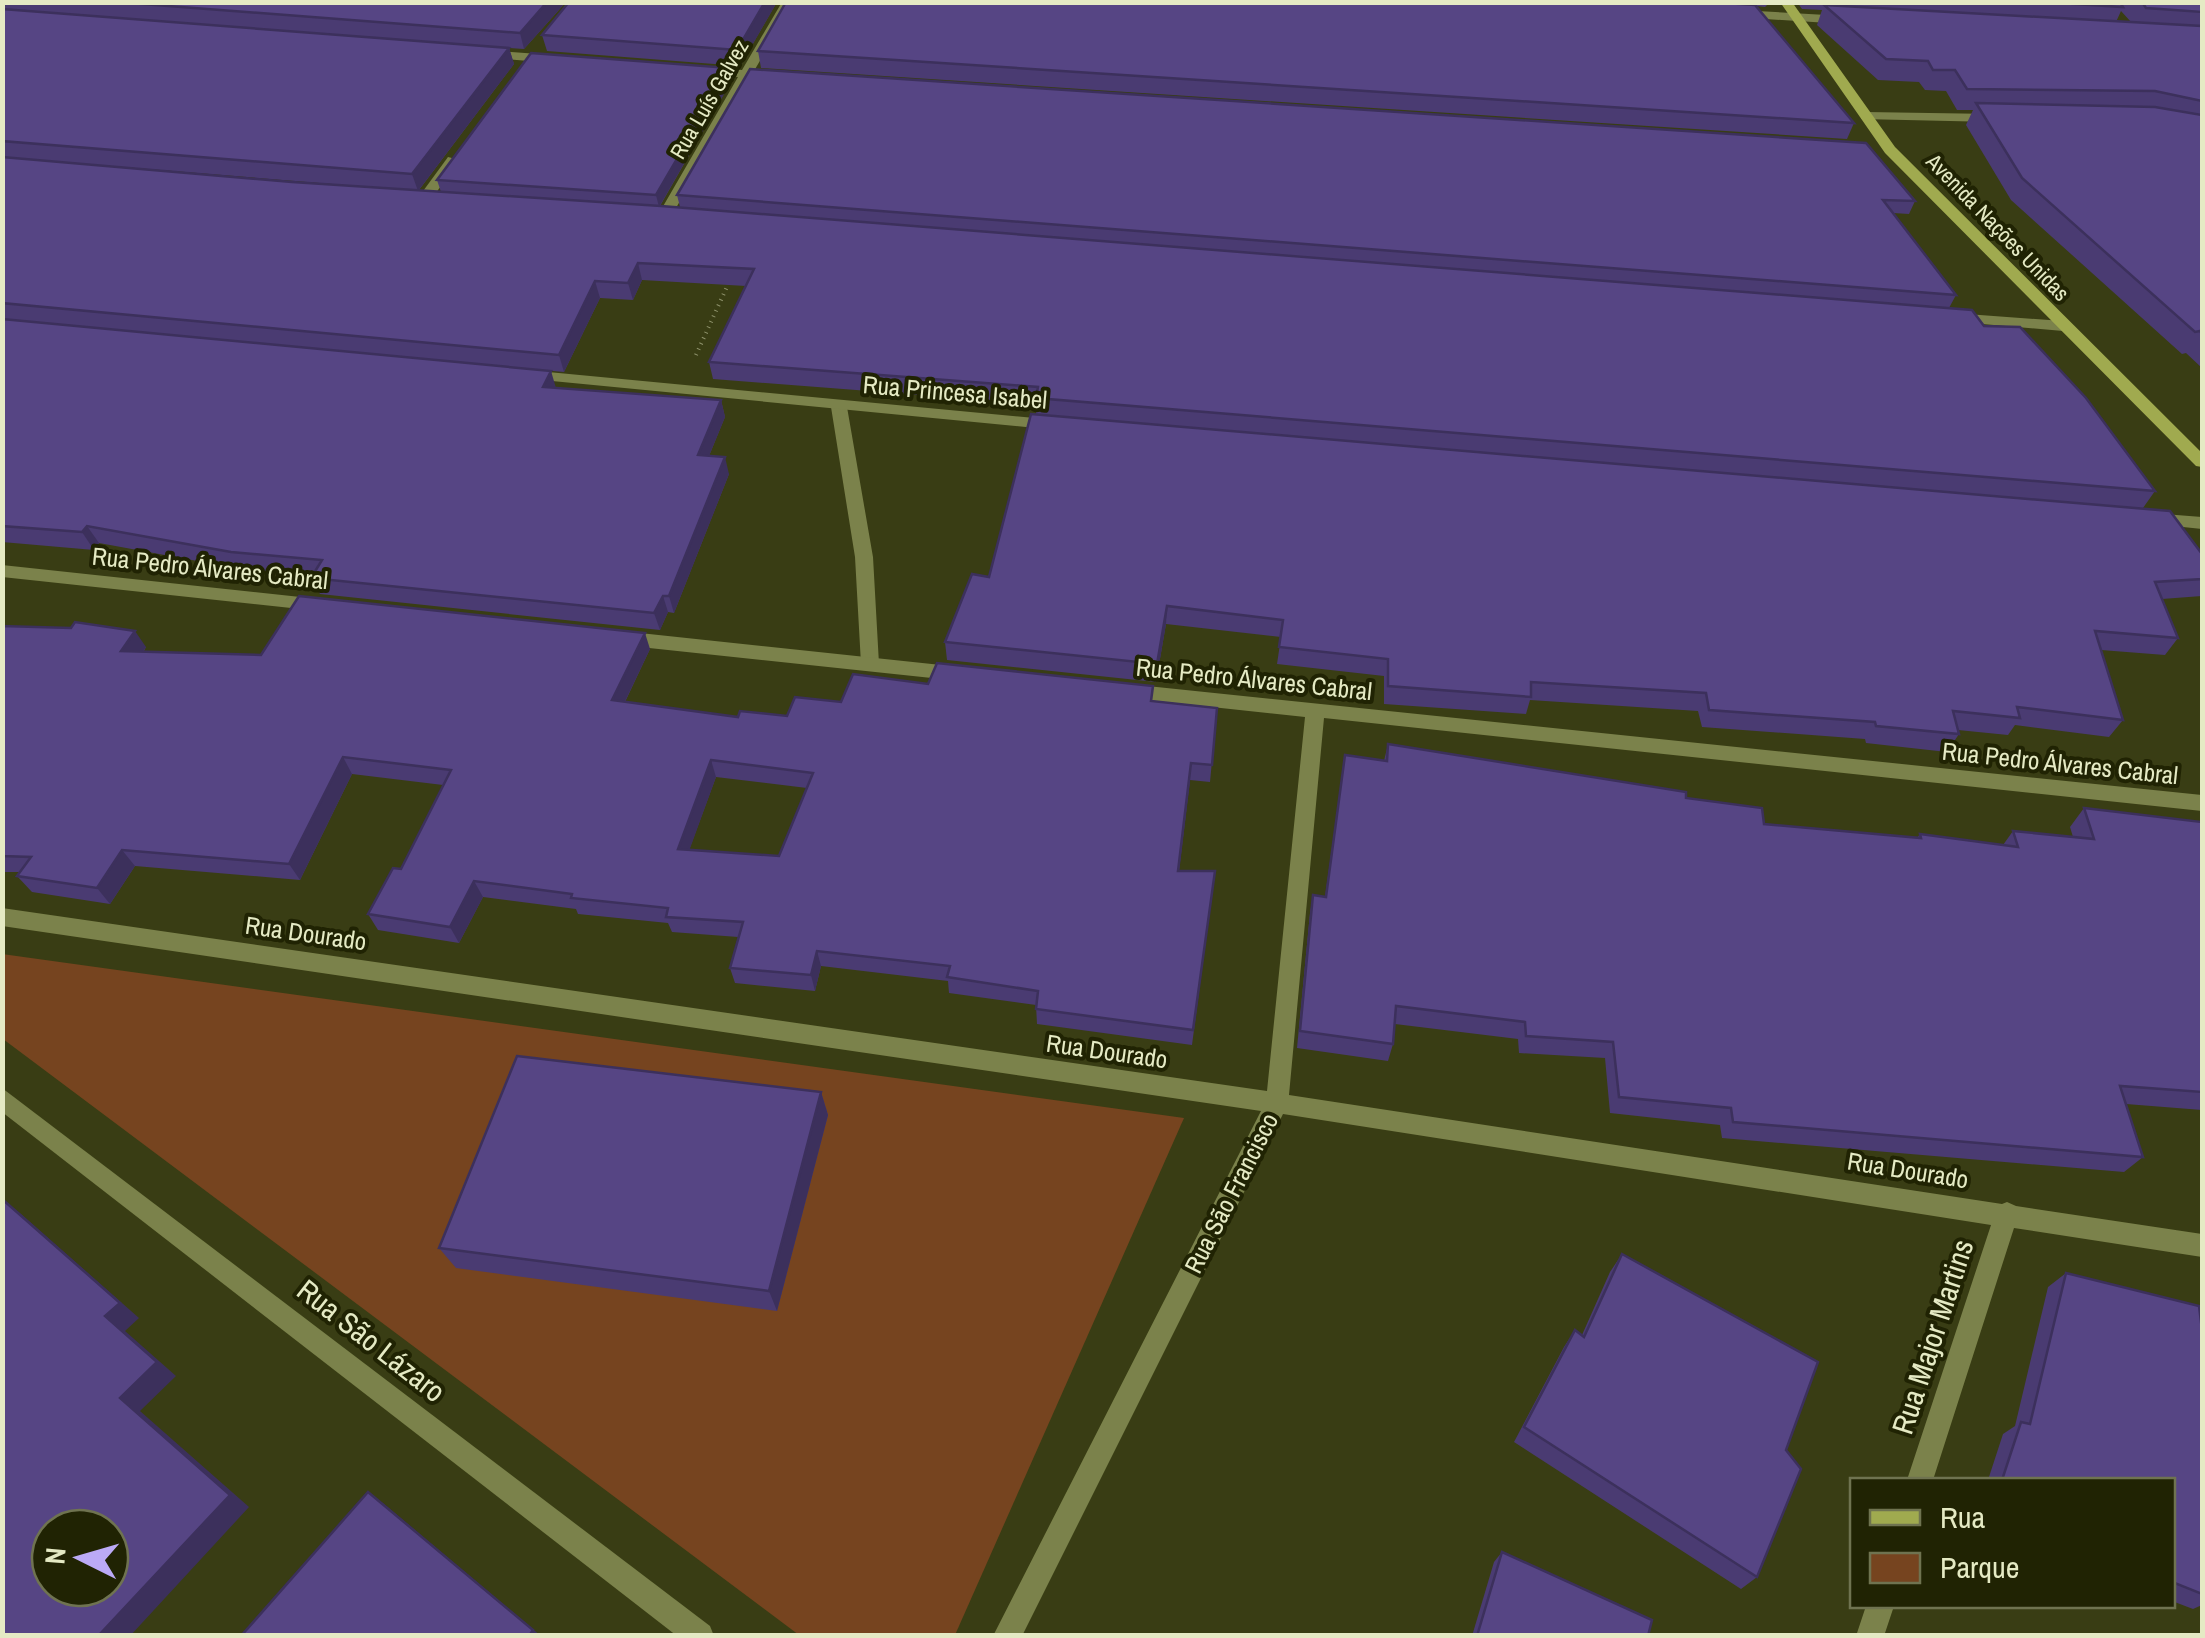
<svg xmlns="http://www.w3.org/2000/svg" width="2205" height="1638" font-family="'Archivo Narrow',sans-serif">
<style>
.green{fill:#76441f}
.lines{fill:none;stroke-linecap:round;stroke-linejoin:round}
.path{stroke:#8f936c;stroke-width:4;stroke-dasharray:1 5;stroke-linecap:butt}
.lane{fill:#7b824b;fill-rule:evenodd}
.street{fill:#7b824b;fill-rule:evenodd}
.secondary{fill:#a0aa4f;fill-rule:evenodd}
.wall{fill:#4a3b72;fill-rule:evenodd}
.shaded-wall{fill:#3c305c}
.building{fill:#564584;stroke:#3c305c;stroke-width:2.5;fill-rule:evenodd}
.labels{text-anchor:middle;stroke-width:8;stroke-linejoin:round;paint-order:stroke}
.far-street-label{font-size:22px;fill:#e5eac4;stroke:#202303}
.street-label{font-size:25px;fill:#e5eac4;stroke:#202303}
.near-street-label{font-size:30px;fill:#e5eac4;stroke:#202303}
</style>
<rect width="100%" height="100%" fill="#393d14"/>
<!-- green -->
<path class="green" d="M2 954 1184 1118 955 1635H799L3 1039Z"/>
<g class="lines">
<!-- path -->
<path class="path" d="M696 355 730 280"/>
<!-- lane -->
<g class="lane">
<path d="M1866 112 1994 114 2001 118 1994 122 1861 119V113Z"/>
<path d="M839 402 847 407 873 557 879 664 870 671 861 664 855 557 831 407Z"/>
</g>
<!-- street -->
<g class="street">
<path d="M782 2H794L754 71 777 76 771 80 750 78 672 215 660 218 658 215 738 77 705 75 699 71 705 67 742 70Z"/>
<path d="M1739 10 1844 16 1850 20 1844 24 1735 17V11Z"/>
<path d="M486 50 552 55 558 59 552 63 482 57 480 54Z"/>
<path d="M448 157 460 160 430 201H420L418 198Z"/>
<path d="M1953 313 2063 321 2071 326 2063 331 1948 321 1945 318Z"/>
<path d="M527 370 1056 420 1064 425 1056 430 521 378V372Z"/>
<path d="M2151 513 2202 517V529L2145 523 2142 519Z"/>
<path d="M2 565 319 599 328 605 319 611 2 577Z"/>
<path d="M621 631 960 667 969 674 960 681 621 645 612 638Z"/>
<path d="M1128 684 2202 795V811L1324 718 1289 1095 2002 1204 2007 1202 2016 1206 2202 1234V1257L2014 1228 1933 1480H1907L1991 1225 1283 1114 1022 1636H993L1261 1111 2 926V908L1267 1091 1305 717 1128 698 1119 691Z"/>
<path d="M2 1088 710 1626 714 1636H677L2 1112Z"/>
<path d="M1866 1606H1894L1884 1636H1856Z"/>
</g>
<!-- secondary -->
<path class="secondary" d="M1780 2H1792L1895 147 2202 453V467L2196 466 1885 153Z"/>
</g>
<!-- wall -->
<g class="wall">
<path d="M2 2H566L524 49 509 48 514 64 419 190 441 192 437 180 730 68 732 80 660 206 680 207 677 195 750 69 1915 201 1909 214 1893 213 1956 295 1949 308 1984 326 2155 491 2143 508 2202 554V596L2162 599 2178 638 2165 655 2101 650 2123 720 2109 737 2015 725 2008 735 1958 730 1959 734 1947 752 1866 743 1865 739 1702 727 1698 711 1530 700 1526 714 1384 704V676L1277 664 1281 637 1166 624 1156 682 947 660 945 642 989 577 1036 415V404L713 379 709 362 746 286 642 280 633 300 600 298 564 372 317 349 556 388 721 400 725 417 709 456 729 474 674 613 668 612 660 630 320 594 311 578 312 575 241 569 99 543 94 550 2 542ZM74 163 357 186 292 182Z"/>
<path d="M569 2H777L740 66 547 51 542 35Z"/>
<path d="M786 2H1770L1765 7 1756 6 1854 123 1847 139 761 68 758 51Z"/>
<path d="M1797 2H2202V368L2186 353 2182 354 2011 200 1966 125 1973 110H1957L1946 91 1925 90 1919 82 1878 80 1817 25 1822 10 1802 9ZM2121 11 2131 22H2116Z"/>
<path d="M2 626 146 647 144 651 261 655 650 649 625 702 738 717 787 716 841 702 928 684 1153 701 1217 708 1210 782 1190 780 1179 871H1215L1192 1045 1037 1024 1036 1005 949 993 948 981 821 966 815 991 735 983 730 968 738 937 672 932 668 923 578 914 576 909 483 897 459 943 378 930 368 914 401 869 443 785 352 774 300 880 135 866 110 904 32 892 17 876 20 872H2ZM716 777 807 788 779 856 689 850Z"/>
<path d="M1388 744 1686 798 1764 824 1917 838 1920 834 2003 845 2013 831 2073 837 2070 827 2084 808 2202 822V1110L2126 1104 2143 1157 2124 1172 1722 1138 1720 1125 1610 1113 1605 1058 1519 1053 1518 1039 1395 1024 1393 1044 1388 1061 1297 1048 1310 913 1313 895 1325 897 1345 755 1384 761Z"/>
<path d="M821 1092 828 1115 777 1311 456 1268 439 1248Z"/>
<path d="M1622 1254 1786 1450 1757 1577 1741 1589 1514 1442 1564 1347 1575 1330 1582 1335 1610 1272Z"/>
<path d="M2066 1273 2202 1330V1605L2193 1609 2172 1601V1480H1988L2003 1434 2015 1426 2048 1287Z"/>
<path d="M1502 1552 1648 1636H1472L1494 1562Z"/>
</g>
<!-- shaded-wall -->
<g class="shaded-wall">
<path d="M547 2H566L524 49 520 33Z"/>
<path d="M765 2H777L740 66 737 50Z"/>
<path d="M509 48 514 64 418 191 412 174Z"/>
<path d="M730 68 732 80 659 207 656 195Z"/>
<path d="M638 263 642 280 633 300 628 283Z"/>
<path d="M595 281 600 298 564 372 559 355Z"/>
<path d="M551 371 556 388 543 387Z"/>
<path d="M721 400 725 417 702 473 698 455Z"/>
<path d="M725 457 729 474 674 613 669 596Z"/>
<path d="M87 526 99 543 94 550 82 532Z"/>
<path d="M663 596 668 612 660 630 654 613Z"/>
<path d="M1167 606 1166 624 1156 682 1157 664Z"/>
<path d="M135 631 146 647 133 667 121 651Z"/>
<path d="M645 633 650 649 618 716 612 700Z"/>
<path d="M343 757 352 774 300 880 289 864Z"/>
<path d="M711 760 716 777 684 865 678 849Z"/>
<path d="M122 850 135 866 110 904 97 888Z"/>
<path d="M474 881 483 897 459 943 450 927Z"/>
<path d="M817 951 821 966 815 991 811 975Z"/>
<path d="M821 1092 828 1115 777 1311 769 1291Z"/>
<path d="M2 1199 21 1214 139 1318 125 1331 176 1376 140 1411 249 1507 130 1636H98L120 1398 105 1316Z"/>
<path d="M368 1492 384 1504 541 1636H529Z"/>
</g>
<!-- building -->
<g class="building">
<path d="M116 2H547L520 33Z"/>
<path d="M569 2H765L737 50 542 35Z"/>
<path d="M786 2H1709L1755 5 1854 123 758 51Z"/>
<path d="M2043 2H2120L2123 7Z"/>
<path d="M2142 2H2202V12L2146 8Z"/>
<path d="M1824 5 2202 26V101L2155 91 1967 89 1955 70H1933L1928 61 1886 59Z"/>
<path d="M2 9 509 48 412 174 2 141Z"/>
<path d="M531 53 730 68 656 195 437 180Z"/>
<path d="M750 69 1866 143 1915 201 1883 200 1956 295 677 195Z"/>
<path d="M1976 103 2155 107 2202 115V334L2200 331 2195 332 2022 178Z"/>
<path d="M2 157 292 182 661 206 1972 310 1984 326 2020 327 2086 398 2155 491 1036 398 1038 387 709 362 754 269 638 263 628 283 595 281 559 355 2 303Z"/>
<path d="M2 319 551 371 543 387 721 400 698 455 725 457 669 596H663L654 613 311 578 322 560 231 552 87 526 82 532 2 526Z"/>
<path d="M1031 414 2170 511 2202 554V579L2155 582 2178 638 2095 631 2123 720 2017 707 2020 718 1953 711 1959 734 1876 726 1875 722 1709 710 1706 693 1531 682V697L1388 686V659L1279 647 1283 620 1167 606 1157 664 945 642 972 574 989 577Z"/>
<path d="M299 596 645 633 612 700 738 717 740 711 787 716 795 697 841 702 853 674 928 684 937 663 1153 686 1151 701 1217 708 1212 765 1191 763 1178 871H1215L1193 1030 1036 1009 1038 991 947 977 950 966 817 951 811 975 730 968 743 922 666 917 668 908 571 898 572 894 474 881 450 927 368 914 393 868 401 869 451 770 343 757 289 864 122 850 97 888 17 876 31 857 2 856V626L71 628 75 622 135 631 121 651 261 655ZM711 760 813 773 779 856 678 849Z"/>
<path d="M1388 744 1686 792V798L1762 808 1764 824 1921 838 1920 834 2018 847 2013 831 2094 839 2084 808 2202 822V1092L2120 1086 2143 1157 1733 1122 1731 1108 1619 1097 1613 1042 1526 1036 1525 1022 1396 1006 1393 1044 1300 1031 1313 895 1326 897 1345 755 1387 761Z"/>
<path d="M517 1056 821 1092 769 1291 439 1248Z"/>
<path d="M2 1199 120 1303 105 1316 157 1362 120 1398 230 1495 98 1636H2ZM50 1528H110V1588H50Z"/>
<path d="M1622 1254 1818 1362 1786 1450 1801 1469 1757 1577 1524 1427 1575 1330 1584 1337Z"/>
<path d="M2066 1273 2199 1306 2202 1330V1594L2172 1582V1480H2002L2021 1422 2030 1424Z"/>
<path d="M368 1492 533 1630 529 1636H241Z"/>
<path d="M1502 1552 1652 1620 1648 1636H1477Z"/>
</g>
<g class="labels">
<!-- far-street labels -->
<g class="far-street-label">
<text transform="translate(709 99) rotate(-60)" y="8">Rua Luís Galvez</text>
<text transform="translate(1998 227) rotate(46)" y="8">Avenida Nações Unidas</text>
</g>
<!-- street labels -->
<g class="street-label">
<text transform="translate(955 392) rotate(5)" y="9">Rua Princesa Isabel</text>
<text transform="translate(210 568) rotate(6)" y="9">Rua Pedro Álvares Cabral</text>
<text transform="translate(1254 679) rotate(6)" y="9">Rua Pedro Álvares Cabral</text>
<text transform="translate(2060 763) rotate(6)" y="9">Rua Pedro Álvares Cabral</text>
<text transform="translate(306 933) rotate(8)" y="9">Rua Dourado</text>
<text transform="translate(1107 1051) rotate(8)" y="9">Rua Dourado</text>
<text transform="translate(1908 1170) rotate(9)" y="9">Rua Dourado</text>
<text transform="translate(1231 1193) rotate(-63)" y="9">Rua São Francisco</text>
</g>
<!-- near-street labels -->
<g class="near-street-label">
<text transform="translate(1933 1337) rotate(-72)" y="10">Rua Major Martins</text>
<text transform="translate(371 1341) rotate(38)" y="10">Rua São Lázaro</text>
</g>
</g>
<!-- border -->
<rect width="2205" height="1638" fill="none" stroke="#e5eac4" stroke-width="10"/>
<!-- legend -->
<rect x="1850" y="1478" width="325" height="130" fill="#202303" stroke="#6f7350" stroke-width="2.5"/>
<rect x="1870" y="1510" width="50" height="15" fill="#a0aa4f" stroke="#6f7350" stroke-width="2.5"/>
<text x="1940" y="1528" font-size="30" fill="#e5eac4">Rua</text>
<rect x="1870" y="1553" width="50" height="30" fill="#76441f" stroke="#6f7350" stroke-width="2.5"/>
<text x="1940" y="1578" font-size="30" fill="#e5eac4">Parque</text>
<!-- north arrow -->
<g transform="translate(80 1558) rotate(275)"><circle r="48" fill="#202303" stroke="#6f7350" stroke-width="2.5"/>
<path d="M0-8L18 38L0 25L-18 38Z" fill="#bbaaf6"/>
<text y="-15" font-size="28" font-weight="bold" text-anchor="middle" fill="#e5eac4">N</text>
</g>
</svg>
